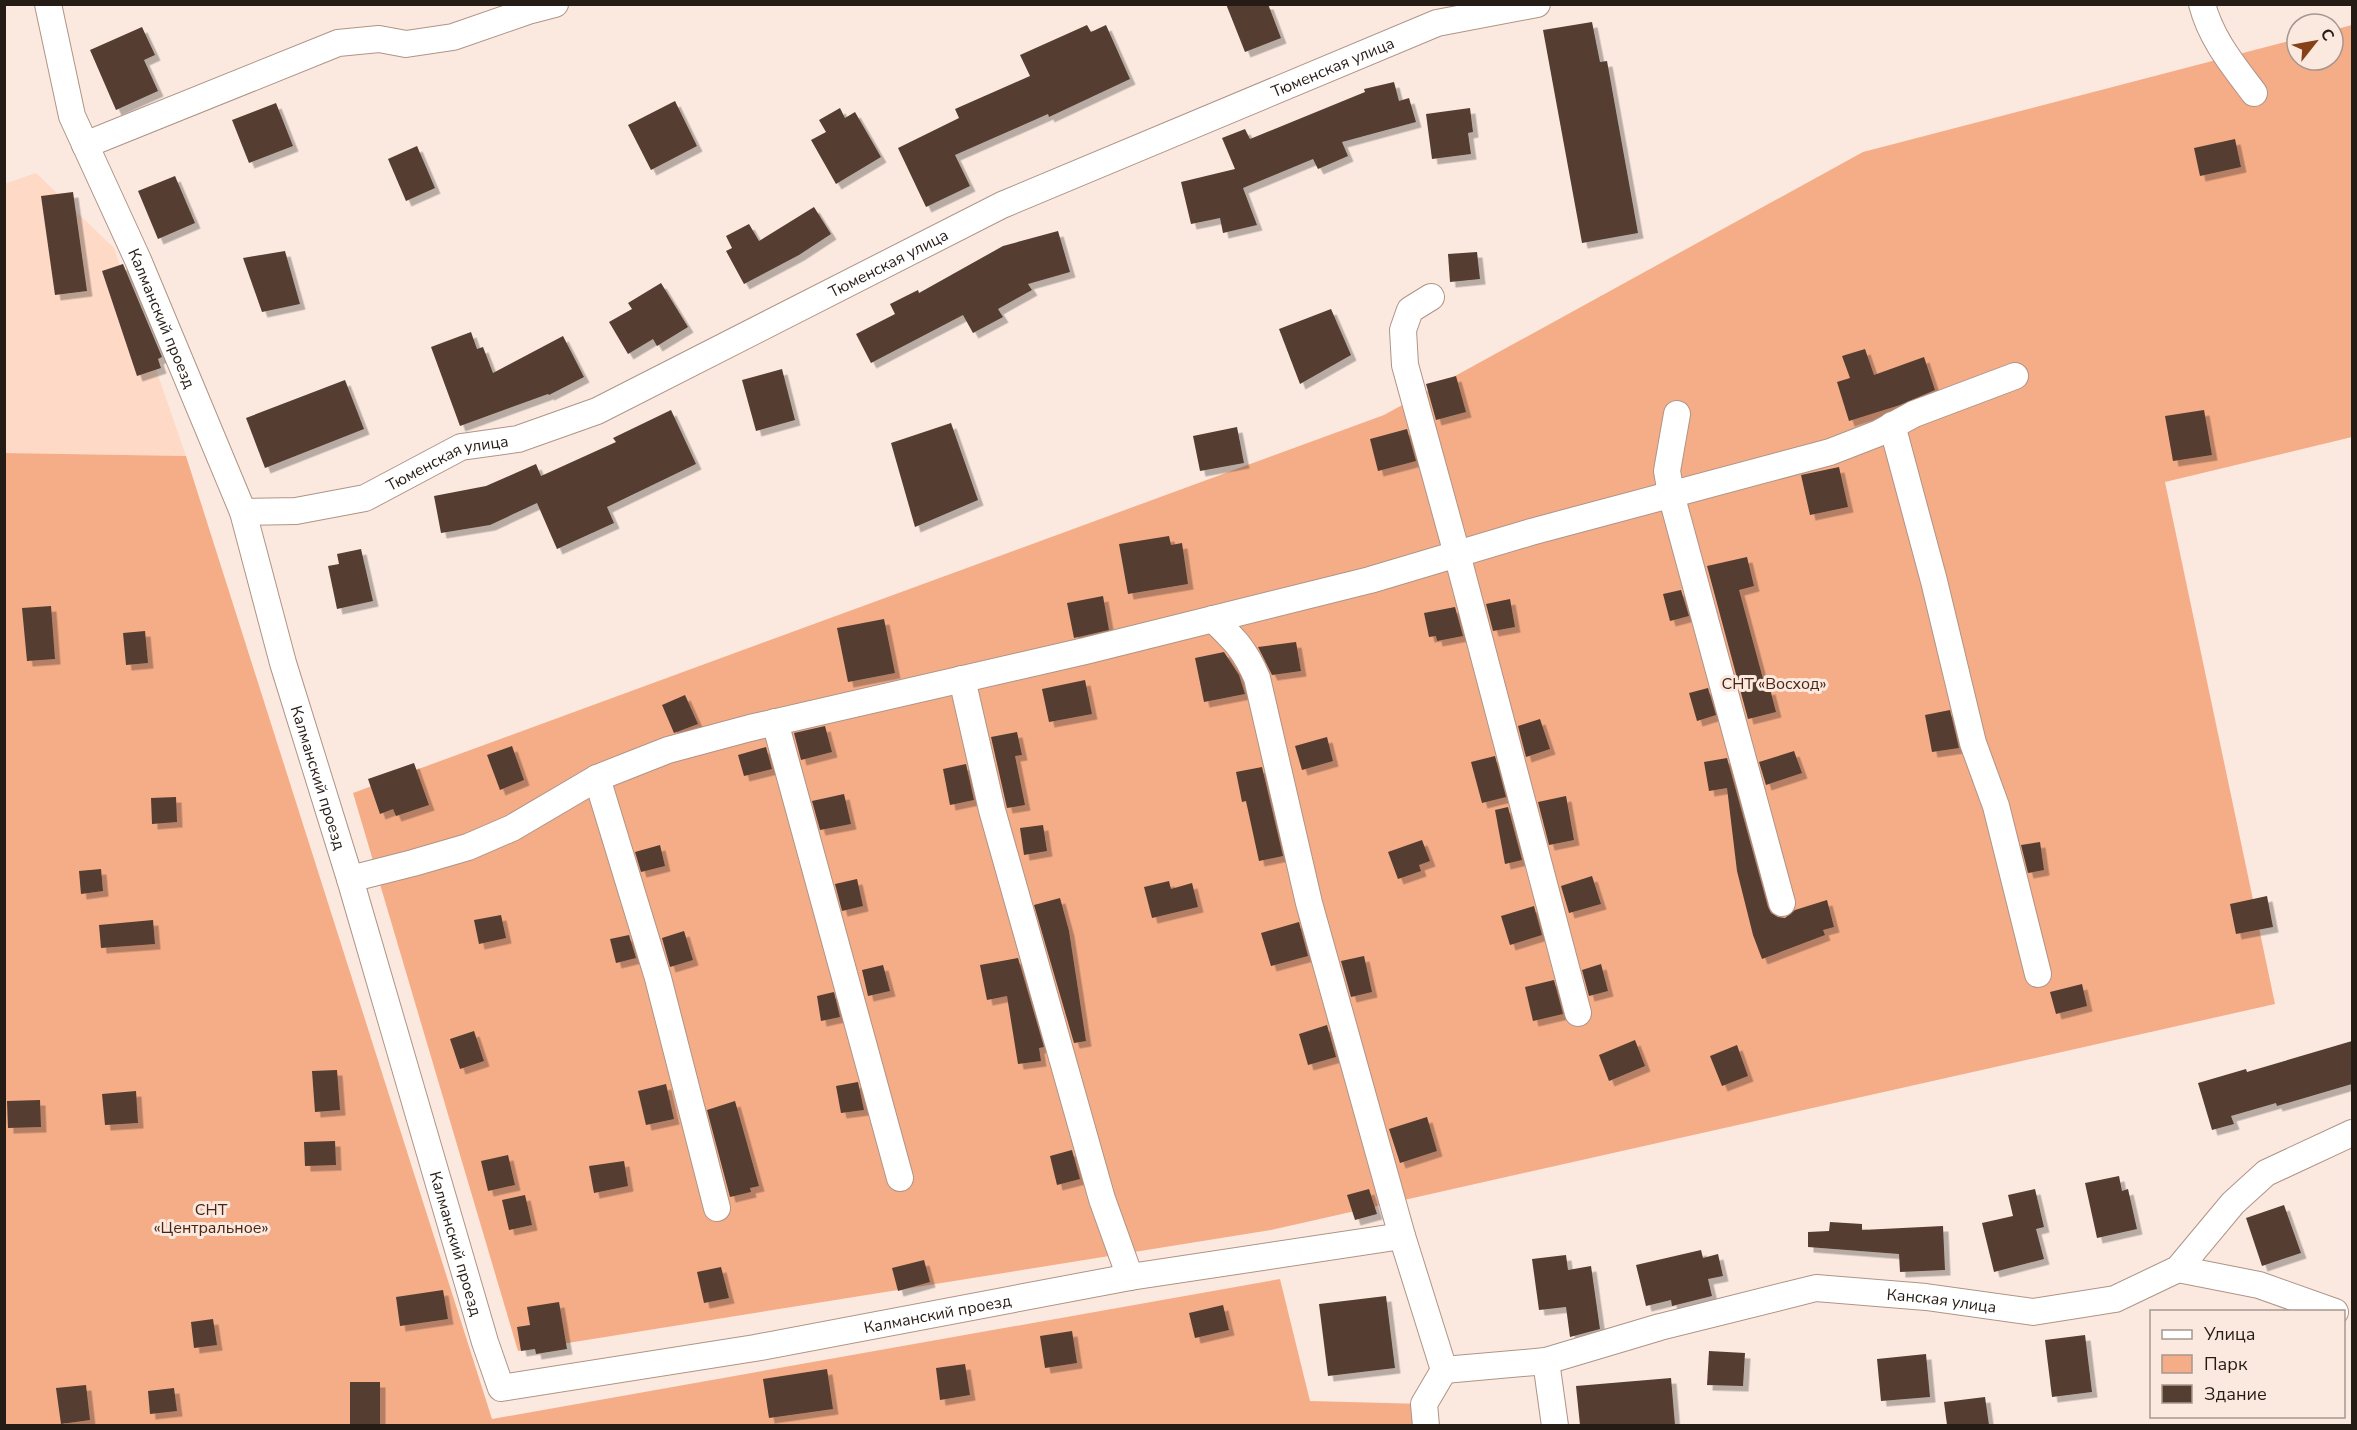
<svg xmlns="http://www.w3.org/2000/svg" width="2357" height="1430" font-family="'Nunito Sans',sans-serif">
<style>
.built{fill:#fed9c6}
.green{fill:#f5ad88}
.building{fill:#543d31;filter:url(#shadow)}
.lines{fill:none;stroke-linecap:round;stroke-linejoin:round}
.minor-casing{stroke:#af9486;stroke-width:28}
.minor{stroke:#fff;stroke-width:26}
.labels{text-anchor:middle;stroke-width:6;stroke-linejoin:round;paint-order:stroke}
.street-label{font-size:16px;fill:#261c16;stroke:#fbe9e0}
.park-label{font-size:16px;fill:#492511;stroke:#fbe9e0}
</style>
<defs>
<filter id="shadow"><feDropShadow dx="5.5" dy="5.5" stdDeviation="0" flood-color="#0004"/></filter>
</defs>
<rect width="100%" height="100%" fill="#fbe9e0"/>
<!-- built -->
<path class="built" d="M36 173 114 248 186 456 5 453 4 184Z"/>
<!-- green -->
<g class="green">
<path d="M2352 25V437L2165 482 2275 1004 1271 1230 518 1351 353 793 1384 415 1863 152 2297 39V60H2333V30Z"/>
<path d="M5 453 186 456 492 1419 1280 1279 1310 1401 1424 1404 1425 1426H5Z"/>
</g>
<!-- building -->
<g class="building">
<path d="M1226 4H1268L1281 38 1245 52Z"/>
<path d="M1592 22 1600 62 1607 61 1638 233 1582 243 1543 30Z"/>
<path d="M1087 25 1091 32 1106 25 1130 79 1049 117 1048 114 955 155 970 186 926 207 898 148 959 118 955 109 1030 76 1020 55Z"/>
<path d="M142 27 155 55 144 60 158 91 116 110 90 50Z"/>
<path d="M1394 82 1399 101 1409 98 1416 122 1342 142 1348 156 1318 169 1313 159 1243 188 1257 225 1223 233 1220 218 1191 224 1181 182 1235 169 1222 138 1245 129 1250 139 1365 92 1364 89Z"/>
<path d="M675 101 697 146 651 170 628 125Z"/>
<path d="M276 103 293 146 249 163 232 120Z"/>
<path d="M840 108 845 118 855 112 881 157 836 184 811 140 826 132 819 120Z"/>
<path d="M1470 108 1473 132 1468 133 1471 154 1432 159 1426 114Z"/>
<path d="M2235 139 2241 167 2200 176 2194 148Z"/>
<path d="M417 146 435 188 406 201 388 159Z"/>
<path d="M175 176 195 223 158 239 138 191Z"/>
<path d="M73 192 87 291 55 295 41 196Z"/>
<path d="M814 207 831 234 799 255 744 284 726 251 732 248 726 236 749 224 759 241Z"/>
<path d="M1058 231 1070 272 1028 284 1032 290 998 309 1003 317 973 333 963 315 871 363 856 334 895 314 890 304 918 290 919 293 1003 246Z"/>
<path d="M285 251 300 304 262 312 243 258Z"/>
<path d="M1477 252 1480 279 1450 282 1448 254Z"/>
<path d="M123 264 162 357 158 359 161 368 137 376 102 271Z"/>
<path d="M661 283 688 327 657 346 653 339 628 354 609 322 632 309 628 303Z"/>
<path d="M1331 309 1351 355 1300 384 1279 329Z"/>
<path d="M471 332 477 349 483 347 493 373 563 336 584 377 549 395 548 394 460 426 431 347Z"/>
<path d="M1865 349 1874 375 1924 357 1935 390 1900 405 1849 421 1837 382 1850 378 1842 356Z"/>
<path d="M782 369 795 420 756 431 742 380Z"/>
<path d="M1456 376 1466 412 1436 420 1426 384Z"/>
<path d="M345 380 364 429 265 468 246 418Z"/>
<path d="M671 410 696 464 607 507 614 523 557 549 537 503 490 525 441 533 434 496 486 486 536 464 541 476 616 442 613 438Z"/>
<path d="M2204 410 2212 455 2173 461 2165 416Z"/>
<path d="M951 423 978 500 915 527 891 443Z"/>
<path d="M1237 427 1244 463 1200 471 1193 436Z"/>
<path d="M1407 429 1416 461 1378 471 1370 439Z"/>
<path d="M1839 467 1848 507 1810 515 1801 475Z"/>
<path d="M1169 536 1171 545 1182 543 1188 584 1128 594 1119 544Z"/>
<path d="M361 549 373 601 337 609 328 566 339 564 337 554Z"/>
<path d="M1747 557 1754 586 1739 590 1766 690 1770 689 1776 712 1748 719 1707 566Z"/>
<path d="M1681 590 1689 616 1670 621 1663 594Z"/>
<path d="M1103 596 1109 630 1074 638 1067 603Z"/>
<path d="M1510 599 1515 627 1493 631 1486 604Z"/>
<path d="M51 606 55 659 27 661 22 608Z"/>
<path d="M1455 607 1463 636 1437 641 1436 636 1429 637 1424 613Z"/>
<path d="M884 619 895 673 848 682 837 628Z"/>
<path d="M145 631 148 663 126 665 123 633Z"/>
<path d="M1296 642 1301 671 1272 675 1258 647Z"/>
<path d="M1224 652 1239 675 1245 694 1204 702 1195 658Z"/>
<path d="M1085 680 1092 714 1049 722 1042 689Z"/>
<path d="M1708 688 1716 715 1697 721 1689 693Z"/>
<path d="M685 695 698 724 674 733 662 705Z"/>
<path d="M1950 710 1959 748 1932 752 1925 715Z"/>
<path d="M1540 719 1550 749 1526 757 1518 726Z"/>
<path d="M825 726 832 752 801 760 794 733Z"/>
<path d="M1017 732 1022 755 1015 756 1025 805 1007 808 991 737Z"/>
<path d="M1327 737 1333 761 1302 770 1295 746Z"/>
<path d="M512 746 524 780 500 790 487 755Z"/>
<path d="M766 747 772 769 744 776 738 755Z"/>
<path d="M1794 751 1802 773 1766 785 1759 762Z"/>
<path d="M1495 756 1506 797 1482 803 1471 762Z"/>
<path d="M1727 758 1768 907 1771 913 1778 917 1785 918 1795 910 1827 900 1834 927 1823 930 1825 935 1762 959 1753 935 1737 871 1727 788 1709 791 1704 762Z"/>
<path d="M414 763 429 805 396 816 393 809 380 814 368 779Z"/>
<path d="M966 764 974 800 950 805 943 769Z"/>
<path d="M1262 767 1283 856 1259 861 1246 801 1242 802 1236 772Z"/>
<path d="M844 794 851 824 820 830 812 801Z"/>
<path d="M1566 796 1574 840 1549 845 1538 802Z"/>
<path d="M176 797 177 822 152 824 151 798Z"/>
<path d="M1508 807 1522 860 1505 864 1495 810Z"/>
<path d="M1043 825 1047 851 1024 855 1020 828Z"/>
<path d="M1422 840 1430 861 1419 865 1421 871 1398 879 1388 852Z"/>
<path d="M2040 842 2044 870 2028 873 2021 845Z"/>
<path d="M660 845 665 866 641 872 635 852Z"/>
<path d="M101 869 103 891 81 894 79 871Z"/>
<path d="M1592 876 1601 904 1569 913 1561 886Z"/>
<path d="M857 879 863 906 842 911 835 884Z"/>
<path d="M1169 881 1171 889 1192 883 1198 907 1152 918 1144 887Z"/>
<path d="M2267 896 2273 927 2236 934 2230 904Z"/>
<path d="M1060 898 1069 931 1086 1041 1074 1043 1034 905Z"/>
<path d="M1534 906 1542 935 1510 945 1501 916Z"/>
<path d="M501 915 506 938 479 944 474 920Z"/>
<path d="M153 920 155 944 101 948 99 925Z"/>
<path d="M1299 922 1308 956 1271 966 1261 933Z"/>
<path d="M684 931 693 960 670 967 662 938Z"/>
<path d="M629 935 636 958 616 963 610 939Z"/>
<path d="M1364 956 1372 992 1351 997 1341 961Z"/>
<path d="M1018 958 1044 1047 1039 1048 1041 1061 1018 1064 1007 996 987 1000 980 965Z"/>
<path d="M1601 964 1608 991 1589 996 1582 970Z"/>
<path d="M883 965 890 991 868 996 862 970Z"/>
<path d="M1554 980 1563 1014 1533 1021 1525 987Z"/>
<path d="M2082 984 2087 1006 2056 1014 2050 992Z"/>
<path d="M834 992 840 1017 821 1021 817 996Z"/>
<path d="M1327 1025 1336 1057 1308 1065 1299 1034Z"/>
<path d="M474 1031 484 1061 460 1069 450 1039Z"/>
<path d="M1635 1040 1645 1066 1609 1081 1599 1055Z"/>
<path d="M2352 1041V1084L2277 1106 2276 1103 2231 1116 2234 1124 2212 1130 2198 1083 2246 1069 2247 1072Z"/>
<path d="M1737 1045 1748 1076 1722 1086 1710 1056Z"/>
<path d="M337 1070 340 1110 315 1112 312 1071Z"/>
<path d="M858 1082 864 1110 841 1113 836 1086Z"/>
<path d="M666 1084 674 1119 646 1125 638 1091Z"/>
<path d="M136 1091 138 1123 105 1125 102 1094Z"/>
<path d="M40 1100 41 1127 8 1128 7 1101Z"/>
<path d="M735 1101 759 1186 750 1188 751 1192 730 1197 707 1110Z"/>
<path d="M1427 1117 1437 1151 1400 1163 1389 1129Z"/>
<path d="M335 1141 336 1165 305 1166 304 1142Z"/>
<path d="M1072 1150 1080 1179 1057 1185 1050 1156Z"/>
<path d="M508 1155 515 1185 488 1191 481 1161Z"/>
<path d="M624 1161 628 1186 594 1193 589 1166Z"/>
<path d="M2119 1176 2122 1191 2128 1189 2137 1229 2097 1238 2085 1183Z"/>
<path d="M1369 1189 1377 1214 1355 1220 1347 1195Z"/>
<path d="M2035 1189 2044 1227 2036 1229 2044 1259 1994 1272 1982 1223 2013 1216 2008 1195Z"/>
<path d="M525 1195 532 1225 509 1230 502 1200Z"/>
<path d="M2284 1205 2301 1253 2262 1266 2246 1218Z"/>
<path d="M1830 1222 1862 1224V1230L1943 1226 1945 1270 1900 1272 1899 1254 1808 1247V1232L1829 1231Z"/>
<path d="M1701 1250 1703 1258 1718 1254 1723 1276 1708 1279 1712 1296 1672 1306 1671 1300 1646 1306 1636 1265Z"/>
<path d="M1566 1255 1568 1270 1591 1266 1600 1329 1570 1337 1566 1307 1539 1310 1532 1259Z"/>
<path d="M924 1260 930 1282 898 1291 892 1268Z"/>
<path d="M721 1267 729 1298 704 1303 697 1272Z"/>
<path d="M443 1290 448 1319 400 1326 396 1297Z"/>
<path d="M1386 1296 1395 1368 1328 1376 1319 1304Z"/>
<path d="M559 1302 567 1349 536 1354 535 1349 521 1351 517 1327 530 1325 527 1307Z"/>
<path d="M1223 1305 1229 1330 1195 1338 1189 1313Z"/>
<path d="M213 1319 217 1345 194 1348 191 1322Z"/>
<path d="M1072 1331 1077 1363 1045 1368 1040 1336Z"/>
<path d="M2085 1335 2092 1392 2052 1397 2045 1340Z"/>
<path d="M1709 1351 1745 1353 1743 1386 1707 1385Z"/>
<path d="M1926 1354 1930 1397 1881 1401 1877 1359Z"/>
<path d="M965 1364 970 1395 940 1400 936 1368Z"/>
<path d="M827 1369 833 1409 769 1418 763 1379Z"/>
<path d="M1671 1378 1675 1425H1580L1576 1386Z"/>
<rect x="350" y="1382" width="30" height="42"/>
<path d="M86 1385 90 1420 61 1424 56 1388Z"/>
<path d="M174 1388 177 1411 150 1414 148 1391Z"/>
<path d="M1985 1397 1989 1425H1947L1944 1402Z"/>
</g>
<g class="lines">
<defs>
<g id="minor">
<path id="s1" d="M48 4 72 116 138 260 243 512 283 663 350 879 485 1342 501 1388 755 1348 1130 1277 1402 1236 1444 1370 1546 1361 1660 1327 1816 1288 1926 1297 2033 1312 2115 1299 2178 1269 2233 1203 2266 1173 2352 1133"/>
<path d="M2202 4C2211 39 2233 65 2254 93"/>
<path d="M85 145 338 43 379 39 406 44 453 37 528 11 555 4"/>
<path d="M1431 297 1410 310 1403 330 1405 365 1457 554 1578 1013"/>
<path d="M1677 414 1667 471 1671 494 1782 903"/>
<path d="M1892 425 1934 581 1973 743 1996 806 2038 974"/>
<path id="s2" d="M243 512 296 511 365 498 461 447 518 439 597 411 1002 205 1437 23 1537 4"/>
<path d="M1213 619C1235 640 1245 650 1257 678L1309 903 1402 1236"/>
<path d="M962 679 992 810 1102 1199 1130 1277"/>
<path d="M775 722 900 1178"/>
<path d="M597 778 658 978 717 1208"/>
<path d="M350 879 413 863 468 847 512 828 597 778 668 750 750 728 1085 651 1370 580 1531 532 1830 452 1879 433 1914 414 2015 376"/>
<path d="M2178 1269 2259 1285 2335 1312"/>
<path d="M1546 1361 1555 1426"/>
<path d="M1426 1426 1424 1404 1444 1370"/>
</g>
</defs>
<!-- minor casing -->
<use href="#minor" class="minor-casing"/>
<!-- minor -->
<use href="#minor" class="minor"/>
</g>
<g class="labels">
<!-- street labels -->
<g class="street-label">
<text dy="6" stroke="none"><textPath href="#s2" startOffset="1186">Тюменская улица</textPath></text>
<text dy="6" stroke="none"><textPath href="#s2" startOffset="700">Тюменская улица</textPath></text>
<text dy="6" stroke="none"><textPath href="#s1" startOffset="336">Калманский проезд</textPath></text>
<text dy="6" stroke="none"><textPath href="#s2" startOffset="214">Тюменская улица</textPath></text>
<text dy="6" stroke="none"><textPath href="#s1" startOffset="822">Калманский проезд</textPath></text>
<text dy="6" stroke="none"><textPath href="#s1" startOffset="1308">Калманский проезд</textPath></text>
<text dy="6" stroke="none"><textPath href="#s1" startOffset="3022">Канская улица</textPath></text>
<text dy="6" stroke="none"><textPath href="#s1" startOffset="1902">Калманский проезд</textPath></text>
</g>
<!-- park labels -->
<g class="park-label">
<text x="1774" y="689">СНТ «Восход»</text>
<text x="211" y="1215">СНТ<tspan x="211" dy="18">«Центральное»</tspan></text>
</g>
</g>
<!-- border -->
<rect width="2357" height="1430" fill="none" stroke="#261c16" stroke-width="12"/>
<!-- legend -->
<rect x="2150" y="1310" width="195" height="108" fill="#fbe9e0" stroke="#a6978f" stroke-width="1.5"/>
<rect x="2162" y="1330" width="30" height="9" fill="#ffffff" stroke="#a6978f" stroke-width="1.5"/>
<text x="2204" y="1340" font-size="18" fill="#261c16">Улица</text>
<rect x="2162" y="1355" width="30" height="18" fill="#f5ad88" stroke="#a6978f" stroke-width="1.5"/>
<text x="2204" y="1370" font-size="18" fill="#261c16">Парк</text>
<rect x="2162" y="1385" width="30" height="18" fill="#543d31" stroke="#a6978f" stroke-width="1.5"/>
<text x="2204" y="1400" font-size="18" fill="#261c16">Здание</text>
<!-- north arrow -->
<g transform="translate(2315 42) rotate(59)"><circle r="28" fill="#fbe9e0" stroke="#a6978f" stroke-width="1.5"/>
<path d="M0-4.5L10 22L0 15L-10 22Z" fill="#864117"/>
<text y="-9" font-size="16" font-weight="bold" text-anchor="middle" fill="#261c16">С</text>
</g>
</svg>
